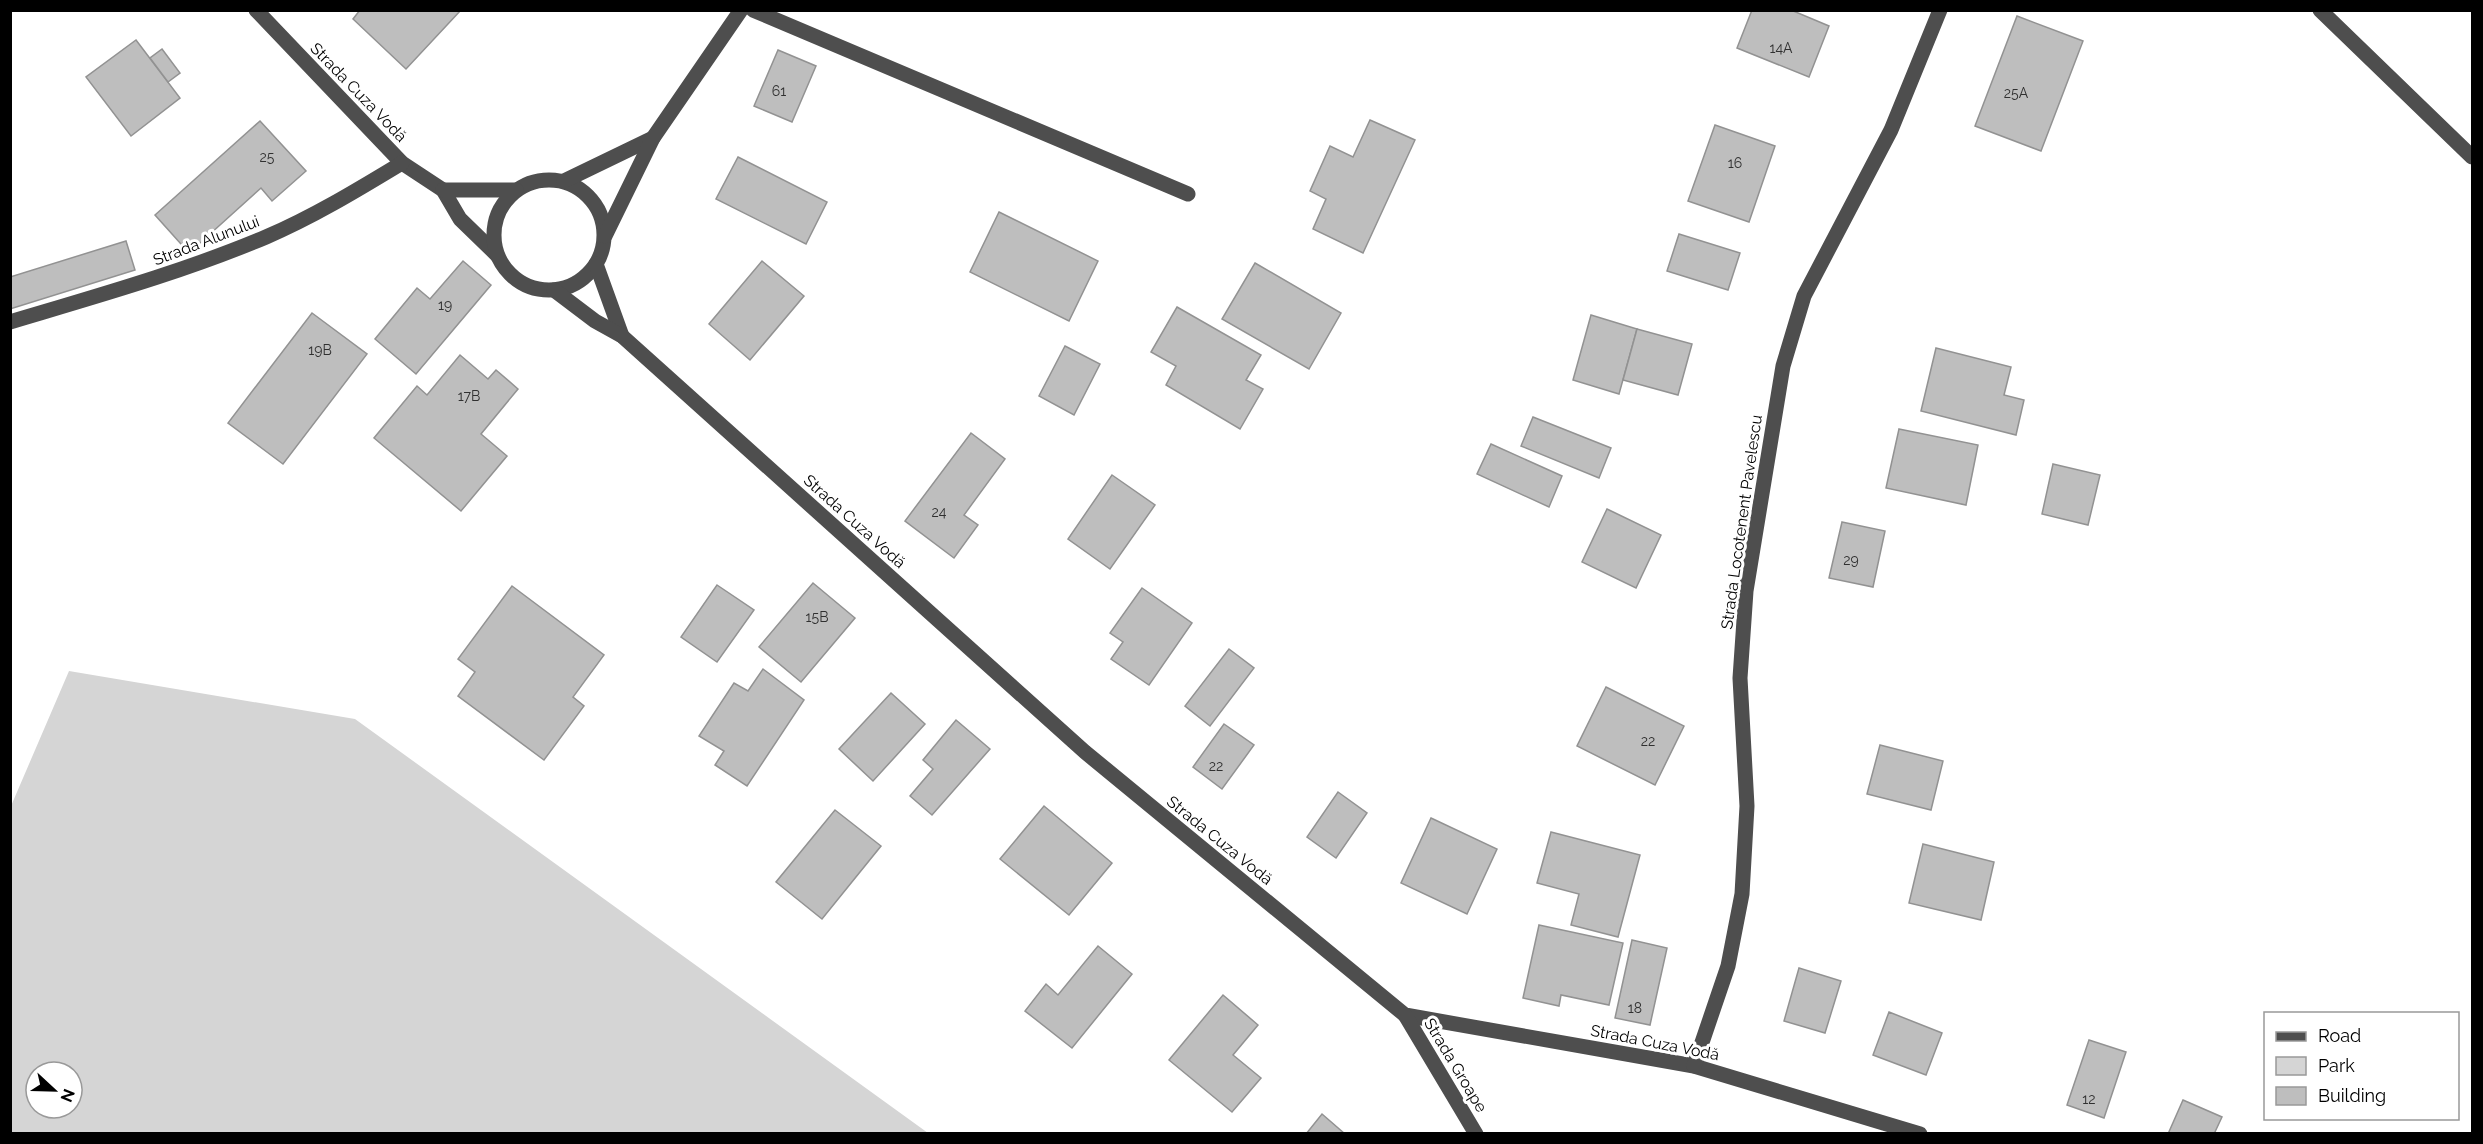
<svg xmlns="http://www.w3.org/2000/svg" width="2483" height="1144" font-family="Raleway,sans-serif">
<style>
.green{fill:#d5d5d5;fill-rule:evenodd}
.building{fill:#bebebe;stroke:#929292;stroke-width:1.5}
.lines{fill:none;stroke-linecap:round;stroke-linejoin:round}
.minor{stroke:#4e4e4e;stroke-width:15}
.labels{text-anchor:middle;stroke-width:6;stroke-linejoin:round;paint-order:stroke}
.number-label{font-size:14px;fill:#303030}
.street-label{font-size:16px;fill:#000;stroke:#fff}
</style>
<rect width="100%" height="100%" fill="#fff"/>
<!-- green -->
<path class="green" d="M69 671 355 719 928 1133H11V806ZM36 1072H72V1108H36Z"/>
<!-- building -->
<g class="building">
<path d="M360 10H461L406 69 353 19Z"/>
<path d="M1752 10H1791L1829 26 1809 77 1737 48Z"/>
<path d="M2017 16 2083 41 2041 151 1975 126Z"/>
<path d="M136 40 180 98 131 136 86 77Z"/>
<path d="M162 49 180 73 168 82 150 58Z"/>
<path d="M778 50 816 66 792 122 754 106Z"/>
<path d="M1370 120 1415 140 1363 253 1313 229 1326 199 1310 191 1330 146 1353 157Z"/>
<path d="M260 121 306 171 272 201 261 188 189 253 155 215Z"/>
<path d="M1715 125 1775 146 1749 222 1688 201Z"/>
<path d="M738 157 827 202 806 244 716 199Z"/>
<path d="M999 212 1098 261 1069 321 970 272Z"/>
<path d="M1679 234 1740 253 1728 290 1667 271Z"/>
<path d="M126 241 135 270 10 309V277Z"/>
<path d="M463 261 491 285 416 374 375 339 417 288 430 299Z"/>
<path d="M762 261 804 296 750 360 709 324Z"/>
<path d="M1255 263 1341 313 1309 369 1222 319Z"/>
<path d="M1177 307 1261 355 1246 380 1263 389 1240 429 1166 385 1176 366 1151 352Z"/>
<path d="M312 313 367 354 283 464 228 423Z"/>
<path d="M1591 315 1637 329 1619 394 1573 380Z"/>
<path d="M1637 329 1692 344 1678 395 1623 380Z"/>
<path d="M1065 346 1100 364 1074 415 1039 396Z"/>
<path d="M1936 348 2011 367 2004 395 2024 400 2016 435 1921 411Z"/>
<path d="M460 355 488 379 496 370 518 389 481 434 507 456 461 511 374 438 417 386 427 395Z"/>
<path d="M1533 417 1611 448 1599 478 1521 446Z"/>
<path d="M1899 429 1978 445 1966 505 1886 488Z"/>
<path d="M971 433 1005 459 964 515 978 525 954 558 905 521Z"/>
<path d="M1491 444 1562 476 1549 507 1477 474Z"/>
<path d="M2053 464 2100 475 2088 525 2042 514Z"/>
<path d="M1112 475 1155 505 1110 569 1068 539Z"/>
<path d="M1607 509 1661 535 1636 588 1582 562Z"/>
<path d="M1842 522 1885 531 1873 587 1829 578Z"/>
<path d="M813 583 855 618 801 682 759 647Z"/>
<path d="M717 585 754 610 717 662 681 637Z"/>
<path d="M512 586 604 655 573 697 584 706 544 760 458 696 475 672 458 659Z"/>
<path d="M1142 588 1192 623 1149 685 1111 659 1123 642 1110 633Z"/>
<path d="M1229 649 1254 668 1210 726 1185 706Z"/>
<path d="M763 669 804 700 747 786 715 765 724 751 699 736 734 683 748 691Z"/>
<path d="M1606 687 1684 726 1655 785 1577 746Z"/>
<path d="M891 693 925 724 873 781 839 749Z"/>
<path d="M956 720 990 749 932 815 910 796 933 769 923 760Z"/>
<path d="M1224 724 1254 745 1222 789 1193 767Z"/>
<path d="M1880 745 1943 761 1931 810 1867 794Z"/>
<path d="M1338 792 1367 813 1336 858 1307 837Z"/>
<path d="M1044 806 1112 863 1069 915 1000 859Z"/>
<path d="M835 810 881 846 822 919 776 882Z"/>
<path d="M1431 818 1497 849 1467 914 1401 883Z"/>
<path d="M1551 832 1640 855 1618 937 1571 925 1579 894 1537 883Z"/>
<path d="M1923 844 1994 862 1981 920 1909 903Z"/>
<path d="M1539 925 1623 943 1609 1005 1561 995 1559 1006 1523 998Z"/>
<path d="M1632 940 1667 948 1650 1025 1615 1018Z"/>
<path d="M1098 946 1132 974 1072 1048 1025 1011 1046 984 1058 995Z"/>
<path d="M1799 968 1841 981 1825 1033 1784 1021Z"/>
<path d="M1223 995 1258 1025 1233 1055 1261 1078 1232 1112 1169 1060Z"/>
<path d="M1889 1012 1942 1033 1926 1075 1873 1055Z"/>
<path d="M2089 1040 2126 1052 2104 1118 2067 1105Z"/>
<path d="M2183 1100 2222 1117 2214 1134H2168Z"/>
<path d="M1322 1114 1345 1134H1306Z"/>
</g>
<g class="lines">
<!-- minor -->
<g class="minor">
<path d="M256 10 402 163 443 190 460 219 497 255"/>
<path d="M753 10 1188 194"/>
<path d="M2320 10 2472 157"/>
<circle cx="549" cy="235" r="55"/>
<path d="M564 181 653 138"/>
<path d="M443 190H516"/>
<path d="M605 236 653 138 741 10"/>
<path d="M596 264 622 336"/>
<path d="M554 290 595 321 622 336 1085 752 1405 1015 1694 1066 1920 1134"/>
<path d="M10 322C97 296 183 272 266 237 313 217 359 189 402 163"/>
<path d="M1405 1015 1476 1134"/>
<path d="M1694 1066 1728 966 1742 894 1747 806 1740 678 1746 591 1783 366 1804 296 1891 130 1940 10"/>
</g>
</g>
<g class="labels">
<!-- number labels -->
<g class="number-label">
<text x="1781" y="53">14A</text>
<text x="779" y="96">61</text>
<text x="2016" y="98">25A</text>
<text x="267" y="162">25</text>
<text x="1735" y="168">16</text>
<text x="445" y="310">19</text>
<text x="320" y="355">19B</text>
<text x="469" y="401">17B</text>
<text x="939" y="517">24</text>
<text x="1851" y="565">29</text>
<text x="817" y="622">15B</text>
<text x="1648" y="746">22</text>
<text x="1216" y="771">22</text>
<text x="1635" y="1013">18</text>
<text x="2089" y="1104">12</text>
</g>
<!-- street labels -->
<g class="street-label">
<text transform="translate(359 92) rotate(46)" y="6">Strada Cuza Vodă</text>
<text transform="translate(206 240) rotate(-21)" y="6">Strada Alunului</text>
<text transform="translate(855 521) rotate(42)" y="6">Strada Cuza Vodă</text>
<text transform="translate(1741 522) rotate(-82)" y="6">Strada Locotenent Pavelescu</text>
<text transform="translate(1220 840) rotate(39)" y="6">Strada Cuza Vodă</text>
<text transform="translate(1655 1042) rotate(11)" y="6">Strada Cuza Vodă</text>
<text transform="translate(1456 1065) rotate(59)" y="6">Strada Groape</text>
</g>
</g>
<!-- border -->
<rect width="2483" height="1144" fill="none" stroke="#000000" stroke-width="24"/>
<!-- legend -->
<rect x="2264" y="1012" width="195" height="108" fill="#ffffff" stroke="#999999" stroke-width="1.5"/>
<rect x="2276" y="1032" width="30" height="9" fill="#4e4e4e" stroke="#999999" stroke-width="1.5"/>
<text x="2318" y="1042" font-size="18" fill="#000000">Road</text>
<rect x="2276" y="1057" width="30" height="18" fill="#d5d5d5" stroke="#999999" stroke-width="1.5"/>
<text x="2318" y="1072" font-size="18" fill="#000000">Park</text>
<rect x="2276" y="1087" width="30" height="18" fill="#bebebe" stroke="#999999" stroke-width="1.5"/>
<text x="2318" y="1102" font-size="18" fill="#000000">Building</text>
<!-- north arrow -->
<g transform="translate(54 1090) rotate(112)"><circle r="28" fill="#ffffff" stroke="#999999" stroke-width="1.5"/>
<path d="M0-4.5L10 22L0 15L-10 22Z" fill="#000000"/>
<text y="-9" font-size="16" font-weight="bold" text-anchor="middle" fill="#000000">N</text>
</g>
</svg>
